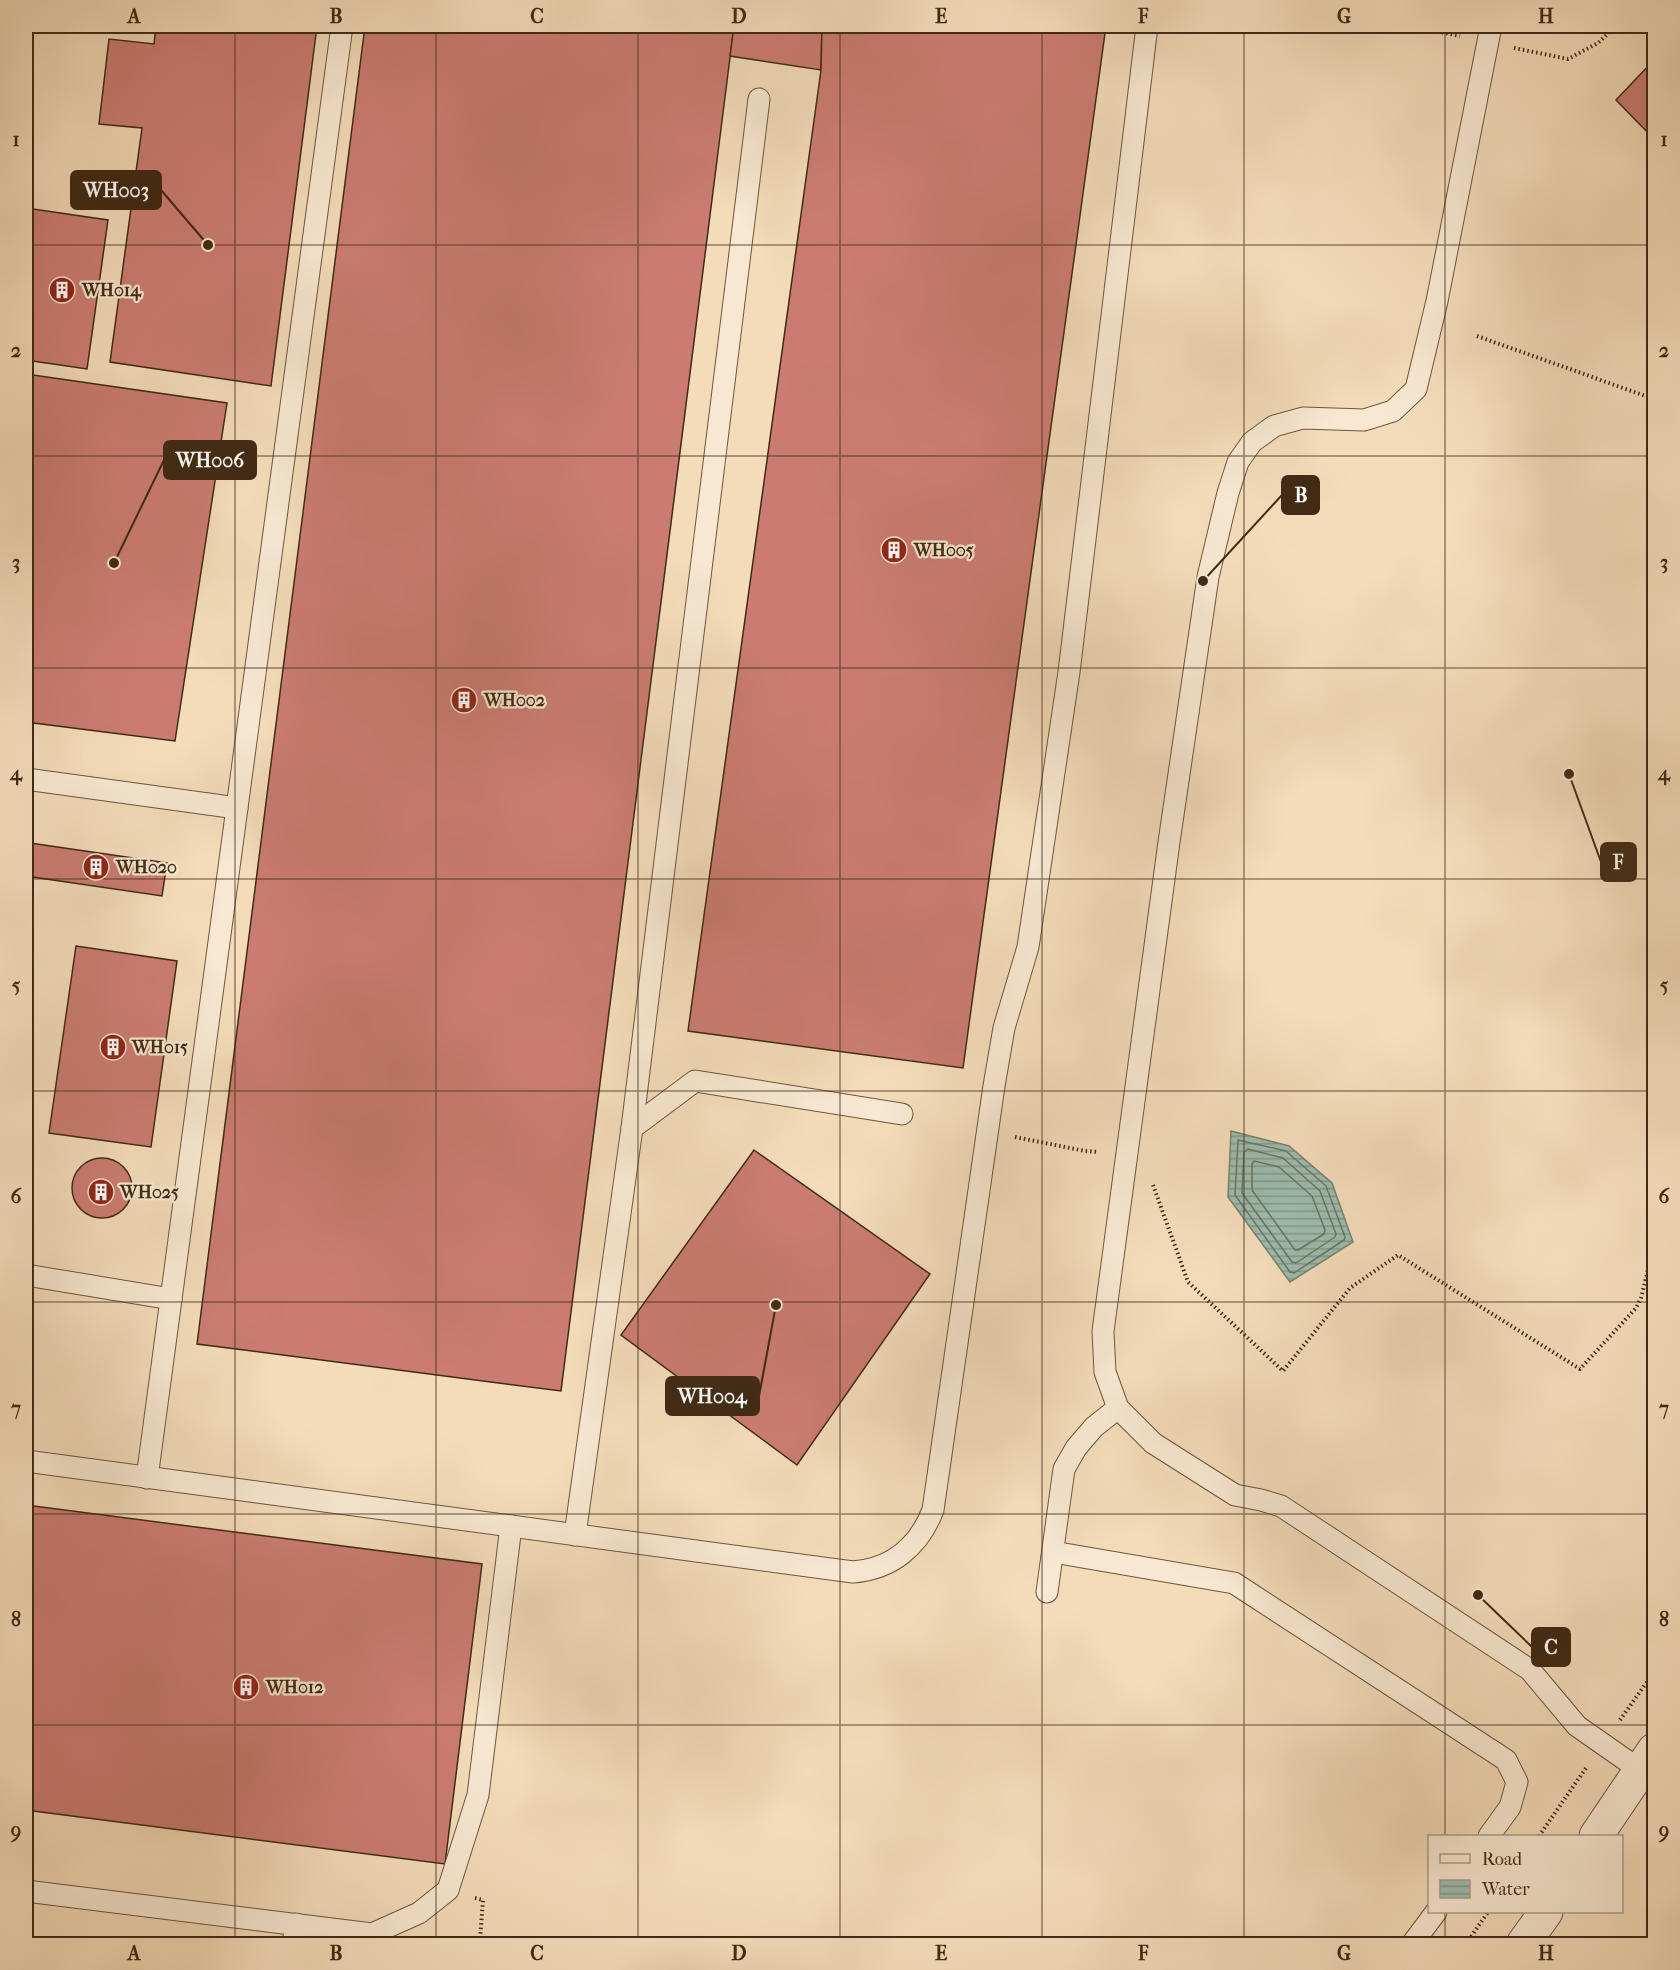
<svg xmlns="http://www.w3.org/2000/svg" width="1680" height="1970" font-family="'IM FELL French Canon',serif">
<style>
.water{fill:url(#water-rules);stroke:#778271;stroke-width:1.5}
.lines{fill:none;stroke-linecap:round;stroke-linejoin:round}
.shore{stroke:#6e7362;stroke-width:1.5}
.building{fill:#cb7c72;stroke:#402a15;stroke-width:1.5}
.service-casing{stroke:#6d563e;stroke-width:23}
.minor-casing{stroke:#6d563e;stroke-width:35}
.path{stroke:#402a15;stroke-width:4;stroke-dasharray:1.5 3;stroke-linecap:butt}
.service{stroke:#f8e8d2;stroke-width:21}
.minor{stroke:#f8e8d2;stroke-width:33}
.grid{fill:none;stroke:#402a15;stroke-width:1.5;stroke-opacity:0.55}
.labels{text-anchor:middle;stroke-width:4.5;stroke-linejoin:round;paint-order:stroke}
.poi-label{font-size:18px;font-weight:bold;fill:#402a15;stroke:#f8e8d2;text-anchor:start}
.leader{fill:none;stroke:#402a15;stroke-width:2}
.callout-dot{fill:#402a15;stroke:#f8e8d2;stroke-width:2}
.callout{fill:#402a15;stroke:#402a15;stroke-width:2}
.callout-label{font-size:20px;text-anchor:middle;font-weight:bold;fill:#fff}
.neatline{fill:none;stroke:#402a15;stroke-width:2}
.grid-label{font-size:20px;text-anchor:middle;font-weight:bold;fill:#402a15}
</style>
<defs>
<pattern id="water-rules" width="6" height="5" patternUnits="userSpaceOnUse" patternTransform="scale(1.5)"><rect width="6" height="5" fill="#9cbcae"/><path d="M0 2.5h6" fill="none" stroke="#81998c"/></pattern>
</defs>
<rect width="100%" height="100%" fill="#f4dcba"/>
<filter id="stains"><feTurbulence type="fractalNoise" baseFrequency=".00333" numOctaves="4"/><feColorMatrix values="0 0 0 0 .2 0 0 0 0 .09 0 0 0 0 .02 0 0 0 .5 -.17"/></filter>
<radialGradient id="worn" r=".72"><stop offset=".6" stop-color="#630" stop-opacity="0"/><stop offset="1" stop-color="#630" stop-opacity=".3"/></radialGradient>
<!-- water -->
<path class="water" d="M1231 1131 1289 1146 1332 1183 1353 1242 1290 1282 1228 1197Z"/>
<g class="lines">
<!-- shore -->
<g class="shore">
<path d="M1238 1140 1286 1151 1326 1186 1345 1237 1344 1240 1294 1273 1290 1272 1235 1195Z"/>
<path d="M1248 1149 1283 1158 1320 1191 1336 1234 1335 1237 1296 1263 1292 1262 1242 1193 1244 1152Z"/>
<path d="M1254 1161 1279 1167 1312 1196 1325 1230 1324 1234 1298 1250H1295L1252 1190V1164Z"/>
</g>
</g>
<!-- building -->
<g class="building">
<path d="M156 26H317L271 386 110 362 142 128 99 124 109 39 154 44Z"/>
<path d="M365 26H734L561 1391 197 1344Z"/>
<path d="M734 26H822L821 70 730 56Z"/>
<path d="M822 26H1106L963 1068 688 1031 821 70Z"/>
<path d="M1654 60V139L1616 100Z"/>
<path d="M26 208 108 220 87 369 26 360Z"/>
<path d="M26 374 227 403 175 741 26 722Z"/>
<path d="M30 843 167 863 162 896 26 876Z"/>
<path d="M76 946 177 961 151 1147 49 1133Z"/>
<path d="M754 1150 930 1274 797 1465 621 1335Z"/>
<circle cx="102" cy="1188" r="30"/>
<path d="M26 1505 482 1564 445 1864 26 1810Z"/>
</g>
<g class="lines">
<defs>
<g id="service">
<path d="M1491 26 1437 301 1416 389 1393 411 1364 420 1303 418 1274 426 1252 442 1238 462 1228 493 1208 577 1169 842 1103 1331 1105 1372 1118 1408 1153 1443 1235 1495 1261 1500 1281 1506 1530 1670 1577 1726 1640 1770"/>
<path d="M26 779 237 808"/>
<path d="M632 1128 759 99"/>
<path d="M26 1275 171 1299"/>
<path d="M26 1461 853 1572C892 1569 919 1546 933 1510L994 1086 1004 1028 1028 947 1069 672 1147 26"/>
<path d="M147 1478 342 26"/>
<path d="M575 1535 632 1128 695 1081 902 1114"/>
<path d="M1053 1552 1234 1583 1506 1760 1517 1782 1510 1807 1489 1836"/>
<path d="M1047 1592 1064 1469 1076 1448 1094 1427 1118 1408"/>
<path d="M26 1891 372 1934 419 1913 448 1890 478 1795 511 1526"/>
<path d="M293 1944 296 1924"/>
<path d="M1412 1944 1436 1912"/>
</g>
<g id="minor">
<path d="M1596 1836 1654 1750"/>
<path d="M1523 1944 1546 1912"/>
</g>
</defs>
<!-- service casing -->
<use href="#service" class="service-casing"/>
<!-- minor casing -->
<use href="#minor" class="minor-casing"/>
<!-- path -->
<g class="path">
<path d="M1411 26 1460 36"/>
<path d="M1514 48 1568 59 1598 43 1616 26"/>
<path d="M1477 336 1654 399"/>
<path d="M1015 1137 1085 1151 1099 1152"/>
<path d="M1153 1185 1188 1282 1283 1371 1350 1288 1398 1255 1580 1369 1636 1308 1641 1298 1654 1246"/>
<path d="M1620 1720 1654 1672"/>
<path d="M1539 1836 1586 1768"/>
<path d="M475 1898 483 1900 480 1940"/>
<path d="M1466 1944 1488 1912"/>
</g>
<!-- service -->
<use href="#service" class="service"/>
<!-- minor -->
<use href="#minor" class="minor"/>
</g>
<!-- grid -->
<path class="grid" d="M235 26V1944M436 26V1944M638 26V1944M840 26V1944M1042 26V1944M1244 26V1944M1445 26V1836M26 245H1654M26 456H1654M26 668H1654M26 879H1654M26 1091H1654M26 1302H1654M26 1514H1654M26 1725H1654M1445 1912V1944"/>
<!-- icons -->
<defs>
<symbol id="building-disc" viewBox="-11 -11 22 22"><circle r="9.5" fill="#8f2418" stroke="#f8e8d2"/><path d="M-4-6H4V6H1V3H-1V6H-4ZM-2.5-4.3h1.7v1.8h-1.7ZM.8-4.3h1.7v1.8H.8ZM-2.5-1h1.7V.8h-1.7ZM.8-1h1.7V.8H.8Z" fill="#fff"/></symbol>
</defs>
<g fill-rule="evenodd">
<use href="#building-disc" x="47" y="275" width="30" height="30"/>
<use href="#building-disc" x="879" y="535" width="30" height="30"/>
<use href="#building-disc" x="449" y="685" width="30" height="30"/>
<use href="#building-disc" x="81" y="852" width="30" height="30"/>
<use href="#building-disc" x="98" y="1032" width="30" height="30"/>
<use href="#building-disc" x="86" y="1177" width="30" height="30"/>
<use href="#building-disc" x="231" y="1672" width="30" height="30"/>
</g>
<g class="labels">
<!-- poi labels -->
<g class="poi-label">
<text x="82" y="296">WH014</text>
<text x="914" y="556">WH005</text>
<text x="484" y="706">WH002</text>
<text x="116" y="873">WH020</text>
<text x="132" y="1053">WH015</text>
<text x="120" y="1198">WH025</text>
<text x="266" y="1693">WH012</text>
</g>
</g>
<!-- callouts -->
<path class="leader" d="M208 245L161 190M114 563L164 460M1203 581L1282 495M1569 774L1601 862M776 1305L759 1396M1478 1595L1532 1647"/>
<g class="callout-dot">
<circle cx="208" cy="245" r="6"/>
<circle cx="114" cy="563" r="6"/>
<circle cx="1203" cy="581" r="6"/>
<circle cx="1569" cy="774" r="6"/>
<circle cx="776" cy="1305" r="6"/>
<circle cx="1478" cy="1595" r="6"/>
</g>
<g class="callout">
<rect x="71" y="171" width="90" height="38" rx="6"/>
<rect x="164" y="441" width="92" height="38" rx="6"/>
<rect x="1282" y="476" width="37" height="38" rx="6"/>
<rect x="1601" y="843" width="35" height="38" rx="6"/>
<rect x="666" y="1377" width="93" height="38" rx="6"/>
<rect x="1532" y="1628" width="38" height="38" rx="6"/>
</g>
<g class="callout-label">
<text x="116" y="197">WH003</text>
<text x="210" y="467">WH006</text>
<text x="1301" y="502">B</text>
<text x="1618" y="869">F</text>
<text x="712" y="1403">WH004</text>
<text x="1551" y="1654">C</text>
</g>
<!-- margin -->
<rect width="1680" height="1970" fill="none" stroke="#f4dcba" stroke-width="66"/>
<!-- legend -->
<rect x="1428" y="1835" width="195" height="78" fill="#f8e8d2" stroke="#ae9c86" stroke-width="1.5"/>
<rect x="1440" y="1854" width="30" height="9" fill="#f8e8d2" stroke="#ae9c86" stroke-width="1.5"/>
<text x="1482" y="1865" font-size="18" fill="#402a15">Road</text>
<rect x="1440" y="1880" width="30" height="18" fill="url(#water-rules)" stroke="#ae9c86" stroke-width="1.5"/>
<text x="1482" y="1895" font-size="18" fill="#402a15">Water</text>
<rect x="33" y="33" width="1614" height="1904" class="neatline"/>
<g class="grid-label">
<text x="134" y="23">A</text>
<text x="336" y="23">B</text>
<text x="537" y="23">C</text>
<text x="739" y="23">D</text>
<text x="941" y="23">E</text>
<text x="1143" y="23">F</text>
<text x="1344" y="23">G</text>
<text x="1546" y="23">H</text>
<text x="16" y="146">1</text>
<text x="1664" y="146">1</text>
<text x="16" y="357">2</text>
<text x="1664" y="357">2</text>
<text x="16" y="569">3</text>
<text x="1664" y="569">3</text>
<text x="16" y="780">4</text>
<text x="1664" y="780">4</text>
<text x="16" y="992">5</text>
<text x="1664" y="992">5</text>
<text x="16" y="1203">6</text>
<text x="1664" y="1203">6</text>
<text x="16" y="1415">7</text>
<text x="1664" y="1415">7</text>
<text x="16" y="1626">8</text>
<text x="1664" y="1626">8</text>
<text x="16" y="1838">9</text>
<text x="1664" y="1838">9</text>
<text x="134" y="1960">A</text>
<text x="336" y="1960">B</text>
<text x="537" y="1960">C</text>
<text x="739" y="1960">D</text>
<text x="941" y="1960">E</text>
<text x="1143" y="1960">F</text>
<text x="1344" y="1960">G</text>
<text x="1546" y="1960">H</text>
</g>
<rect width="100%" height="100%" filter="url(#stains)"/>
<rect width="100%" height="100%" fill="url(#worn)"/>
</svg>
